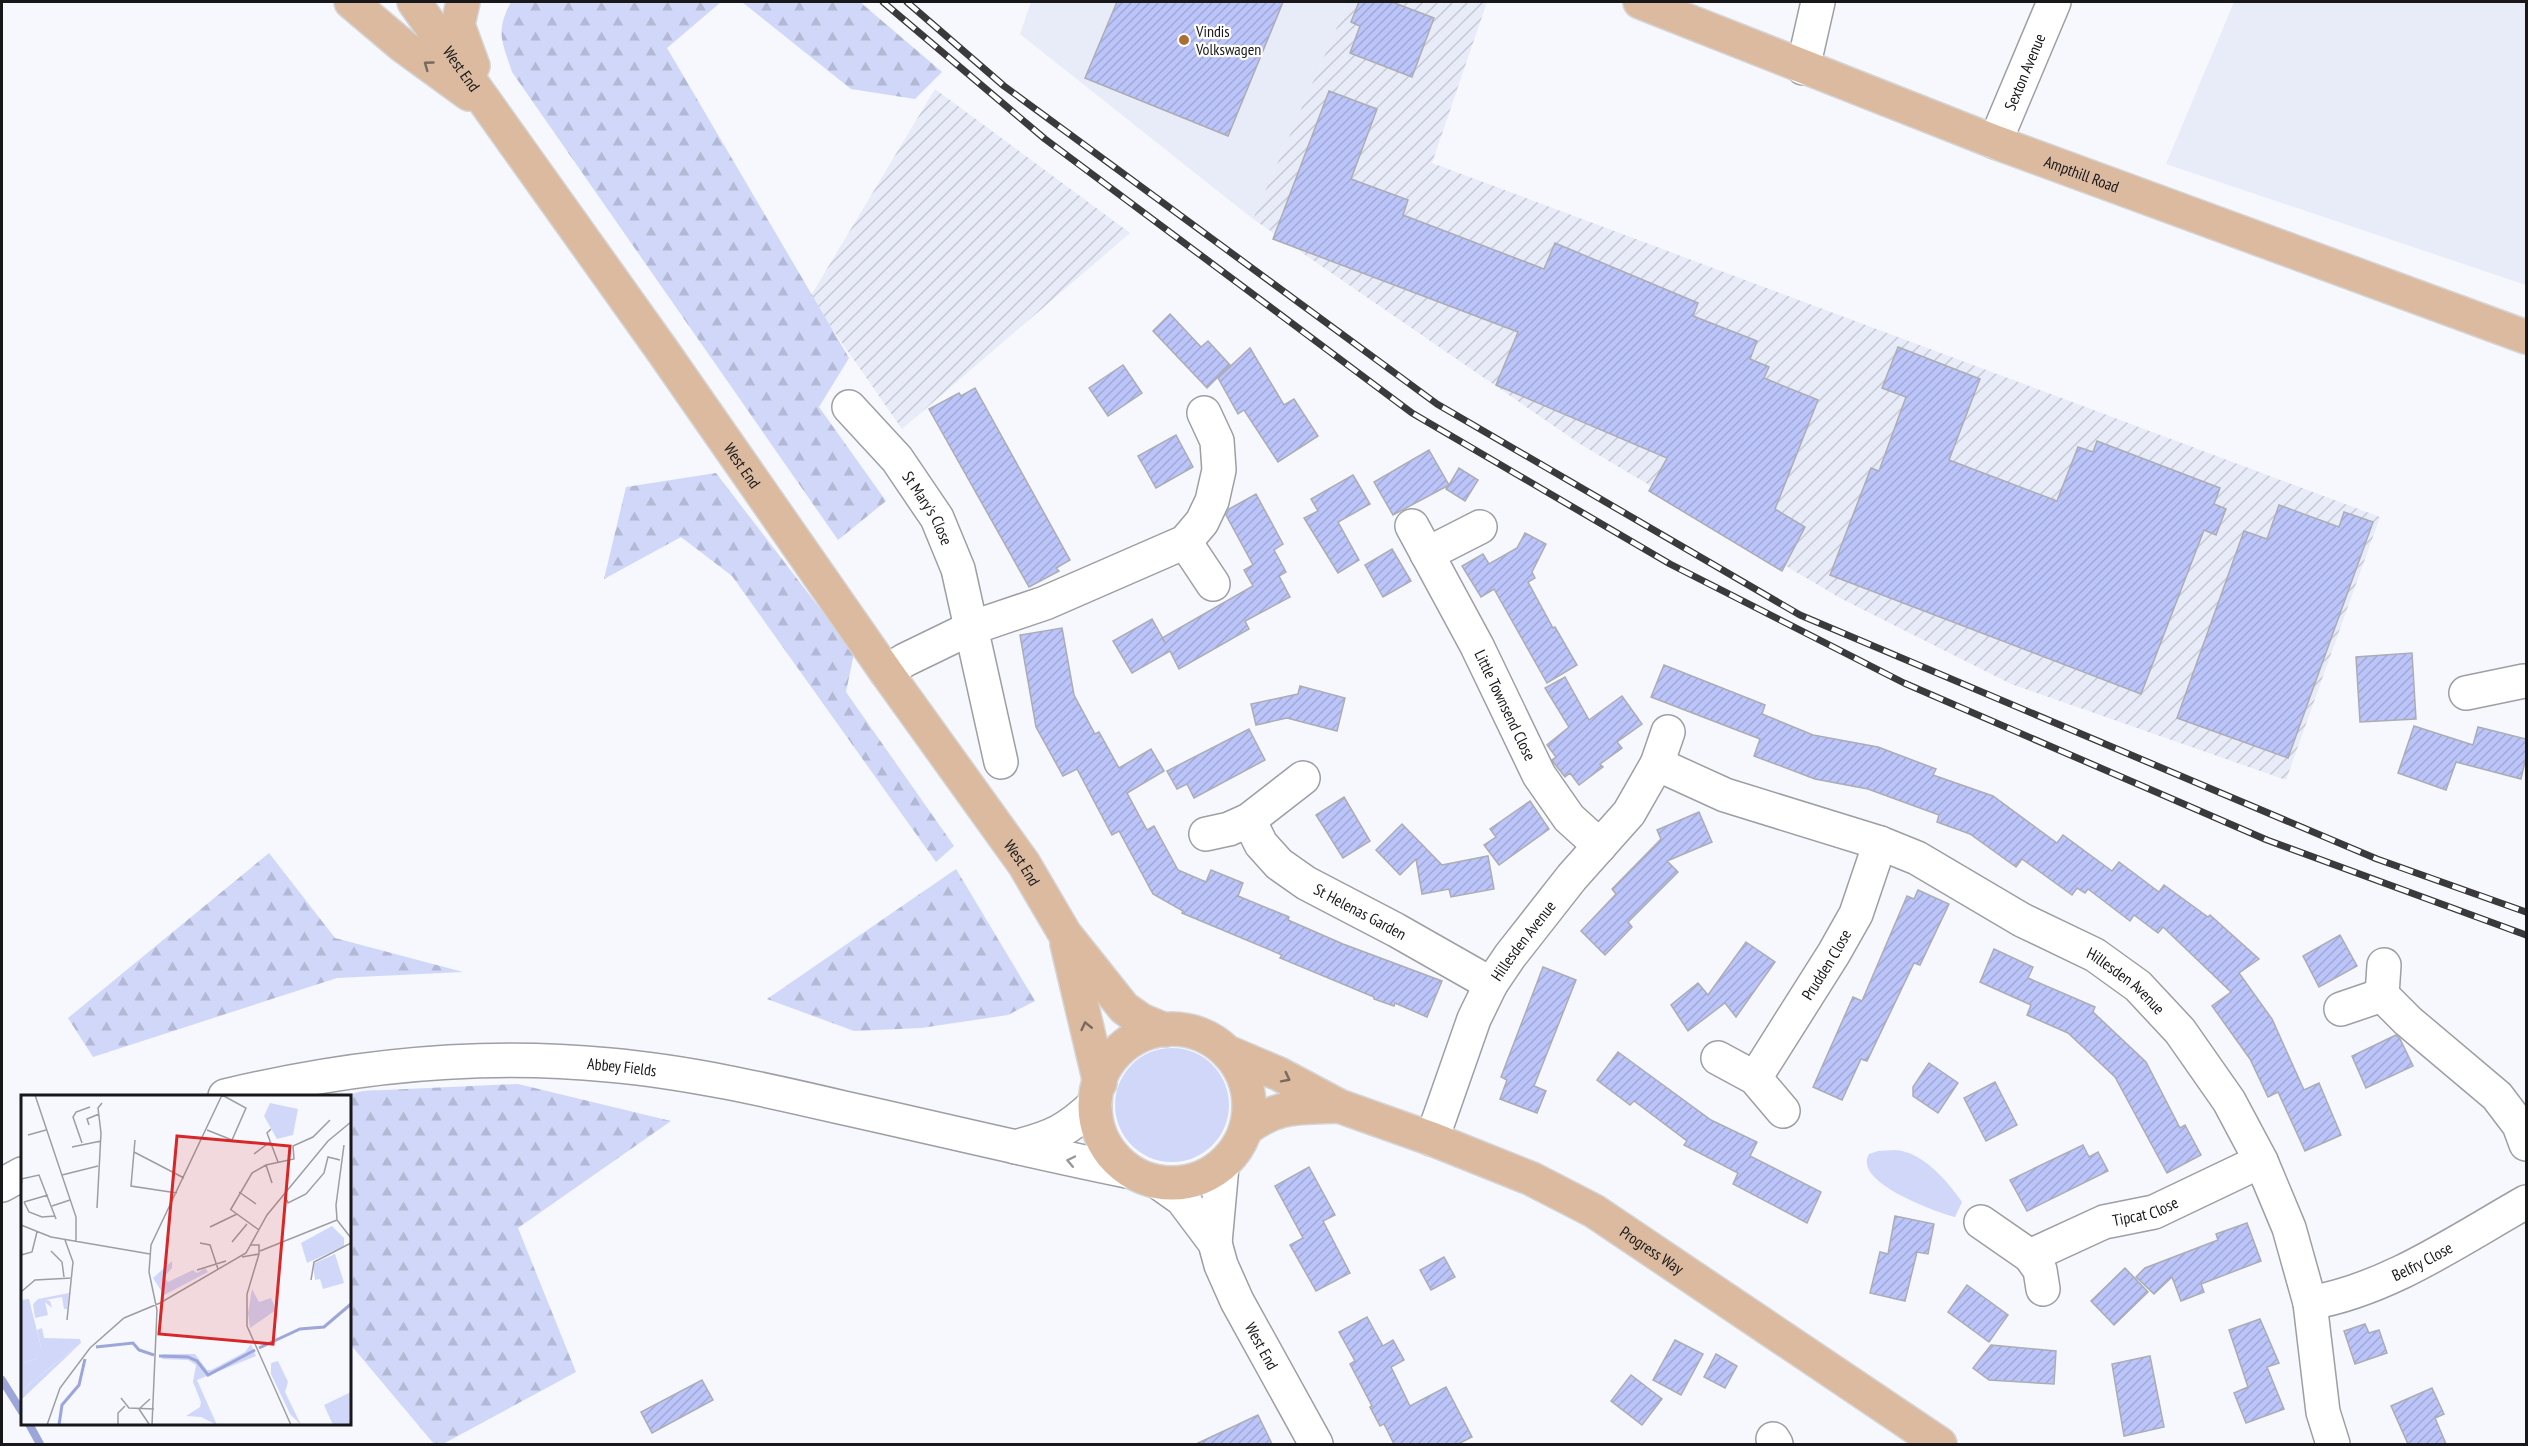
<svg xmlns="http://www.w3.org/2000/svg" width="2528" height="1446" font-family="'PT Sans Narrow',sans-serif">
<style>
.built{fill:#e8ebf8}
.industrial{fill:url(#industrial-furrows)}
.green{fill:#d1d7f9}
.forest{fill:url(#forest-firs)}
.lines{fill:none;stroke-linecap:round;stroke-linejoin:round}
.stream{stroke:#9da6d8;stroke-width:8}
.building{fill:url(#building-hatch);stroke:#acadb3;stroke-width:1.5}
.minor-casing{stroke:#9e9fa4;stroke-width:36}
.major-casing{stroke:#d5d5d6;stroke-width:36}
.minor{stroke:#fff;stroke-width:33}
.major{stroke:#dbba9f;stroke-width:33}
.rail-casing{stroke:#3a3a3d;stroke-width:7}
.rail{stroke:#fff;stroke-width:4.5;stroke-dasharray:14;stroke-linecap:butt}
.oneway{stroke:#7a695c}
.oneway2{stroke:#979798}
.poi-dot{fill:#ad6e35;stroke:#fff;stroke-width:2}
.labels{text-anchor:middle;stroke-width:4.5;stroke-linejoin:round;paint-order:stroke}
.poi-label{font-size:16px;fill:#18181a;stroke:#fff;text-anchor:start}
.street-label{font-size:16px;fill:#18181a;stroke:#fff}
.inset-river{fill:none;stroke:#9da6d8;stroke-width:3}
.inset-road{fill:none;stroke:#9d9ea2;stroke-width:1.5}
.view{fill:#d62828;fill-opacity:0.15;stroke:#d62828;stroke-width:3}
.inset-edge{fill:none;stroke:#18181a;stroke-width:3}
</style>
<defs>
<pattern id="industrial-furrows" width="10" height="10" patternUnits="userSpaceOnUse" patternTransform="scale(1.5)"><rect width="10" height="10" fill="#e8ebf8"/><path d="M-1 1l2-2M0 10L10 0M9 11l2-2" fill="none" stroke="#c6c9d4"/></pattern>
<pattern id="forest-firs" width="22" height="20" patternUnits="userSpaceOnUse" patternTransform="scale(1.5)"><rect width="22" height="20" fill="#d1d7f9"/><path d="M5 1l3.5 6h-7zM16 11l3.5 6h-7z" fill="#b3b8d5"/></pattern>
<pattern id="building-hatch" width="6" height="6" patternUnits="userSpaceOnUse" patternTransform="scale(1.5)"><rect width="6" height="6" fill="#bcc5f9"/><path d="M-1 1l2-2M0 6l6-6M5 7l2-2" fill="none" stroke="#a1a8d5"/></pattern>
</defs>
<rect width="100%" height="100%" fill="#f6f8fd"/>
<!-- built -->
<g class="built">
<path d="M1031 2H1348L1253 219 1020 34Z"/>
<path d="M2234 2H2526V285L2166 164Z"/>
</g>
<!-- industrial -->
<g class="industrial">
<path d="M1348 2H1487L1432 163 2380 517 2286 780 2011 684 1840 598 1580 444 1253 219Z"/>
<path d="M935 89 1130 233 902 429 810 297Z"/>
</g>
<!-- green -->
<g class="green">
<circle cx="1172" cy="1105" r="57"/>
<path d="M1878 1151C1886 1151 1895 1149 1902 1151 1926 1156 1949 1183 1962 1202L1955 1217C1936 1212 1852 1182 1869 1154Z"/>
</g>
<!-- forest -->
<g class="forest">
<path d="M511 2H721L667 48 849 358 819 407 886 501 838 540 512 72C502 41 495 32 511 2Z"/>
<path d="M742 2H860L942 72 915 99 851 89Z"/>
<path d="M716 473 854 653 846 692 954 846 936 862 732 576 681 537 604 579 626 487Z"/>
<path d="M269 853 335 938 463 972 337 978 93 1057 68 1018Z"/>
<path d="M956 869 1035 1001 1008 1015 921 1028 854 1031 767 999Z"/>
<path d="M518 1084 671 1121 518 1228 576 1372 443 1444H434L350 1344V1096H342L363 1091Z"/>
</g>
<g class="lines">
<!-- stream -->
<g class="stream">
<path d="M2 1380 22 1412"/>
<path d="M29 1424 40 1444"/>
</g>
</g>
<!-- building -->
<g class="building">
<path d="M1117 2H1283L1228 136 1085 78Z"/>
<path d="M1359 2H1392L1434 18 1412 77 1350 53 1360 26 1351 22Z"/>
<path d="M1329 91 1377 109 1351 179 1408 200 1403 215 1544 269 1555 243 1698 303 1693 316 1757 341 1750 359 1769 367 1764 378 1818 400 1775 509 1805 527 1782 571 1649 491 1667 458 1496 385 1518 332 1273 239Z"/>
<path d="M1170 314 1201 347 1208 341 1230 365 1207 388 1153 331Z"/>
<path d="M1898 347 1980 379 1949 460 2057 501 2078 447 2093 452 2097 441 2220 488 2214 504 2226 509 2216 535 2204 530 2141 694 1830 575 1871 468 1879 471 1906 397 1882 388Z"/>
<path d="M1250 348 1284 405 1294 399 1318 436 1278 462 1244 410 1238 414 1218 378Z"/>
<path d="M1123 365 1142 393 1108 416 1089 388Z"/>
<path d="M975 388 1070 560 1056 568 1059 571 1029 587 929 409 959 393 961 396Z"/>
<path d="M1176 435 1193 467 1156 488 1138 456Z"/>
<path d="M1429 450 1449 485 1459 468 1478 480 1465 501 1446 489 1449 485 1393 515 1374 482Z"/>
<path d="M1353 475 1370 504 1338 522 1359 560 1338 573 1304 518 1318 511 1311 499Z"/>
<path d="M1256 494 1283 544 1274 550 1286 572 1279 576 1290 597 1245 621 1249 629 1179 669 1170 651 1132 673 1113 641 1152 619 1166 644 1162 638 1253 586 1244 570 1253 565 1226 515 1229 509Z"/>
<path d="M2279 505 2339 527 2344 512 2373 522 2288 758 2177 718 2244 531 2267 539Z"/>
<path d="M1525 533 1546 544 1532 572 1535 578 1528 582 1553 628 1555 627 1577 665 1547 683 1494 589 1481 597 1462 566 1483 554 1489 564 1517 548Z"/>
<path d="M1392 549 1411 581 1383 597 1365 565Z"/>
<path d="M1062 628 1074 695 1095 734 1099 732 1119 768 1151 749 1164 771 1127 793 1147 830 1154 826 1178 870 1206 882 1211 870 1243 883 1238 896 1289 917 1288 920 1343 944 1442 981 1427 1017 1395 1003 1394 1006 1374 999V997L1280 958 1282 955 1182 913 1183 911 1153 894 1119 831 1112 835 1077 769 1063 776 1036 727 1020 635Z"/>
<path d="M2412 653 2416 719 2360 722 2356 657Z"/>
<path d="M1664 665 1765 705 1762 714 1813 735 1878 747 1936 769 1933 775 1993 796 2057 843 2063 835 2112 871 2119 862 2159 892 2164 885 2208 917 2210 915 2259 959 2239 973 2272 1019 2304 1090 2319 1083 2341 1135 2305 1151 2278 1092 2268 1097 2250 1059 2212 1006 2231 992 2163 927 2158 933 2134 915 2130 921 2088 889 2085 893 2077 888 2072 895 2022 859 2016 867 1970 834 1937 822 1939 815 1868 789 1815 779 1754 756 1760 739 1651 697Z"/>
<path d="M1565 677 1589 720 1622 696 1642 724 1617 742 1622 748 1600 764 1603 767 1579 785 1570 773 1565 777 1554 763 1552 760 1556 757 1547 745 1569 727 1545 688Z"/>
<path d="M1300 686 1345 698 1337 731 1287 718 1256 725 1251 704 1298 694Z"/>
<path d="M2414 726 2473 745 2478 727 2526 739V757L2521 779 2456 762 2446 790 2398 773Z"/>
<path d="M1249 729 1265 760 1194 798 1187 784 1177 789 1167 771Z"/>
<path d="M1344 797 1370 841 1343 858 1316 815Z"/>
<path d="M1530 801 1549 829 1499 865 1484 845 1496 837 1490 829Z"/>
<path d="M1699 812 1712 842 1667 861 1678 872 1628 922 1632 927 1605 955 1581 931 1616 894 1612 889 1661 839 1657 830Z"/>
<path d="M1402 824 1442 865 1488 856 1494 889 1451 897 1449 889 1422 894 1416 859 1400 875 1376 850Z"/>
<path d="M1918 890 1949 904 1920 965 1914 963 1867 1061 1861 1059 1842 1100 1813 1087 1853 997 1862 1001 1907 896 1914 899Z"/>
<path d="M2340 935 2357 966 2319 987 2303 956Z"/>
<path d="M1746 942 1775 962 1736 1017 1725 1003 1688 1031 1671 1005 1698 983 1708 995Z"/>
<path d="M1994 949 2033 967 2028 978 2095 1007 2093 1012 2146 1062 2180 1128 2185 1125 2201 1155 2167 1173 2115 1077 2068 1033 2027 1015 2031 1005 1980 982Z"/>
<path d="M1543 967 1576 980 1534 1086 1546 1091 1537 1113 1500 1099 1507 1080 1501 1077Z"/>
<path d="M2396 1035 2400 1039 2413 1066 2366 1088 2352 1056Z"/>
<path d="M1618 1052 1711 1120 1757 1142 1750 1156 1821 1192 1807 1223 1733 1184 1738 1173 1684 1145 1687 1141 1634 1101 1630 1105 1597 1080Z"/>
<path d="M1929 1063 1958 1083 1938 1113 1913 1096V1087Z"/>
<path d="M1995 1082 2017 1125 1986 1141 1964 1098Z"/>
<path d="M2083 1145 2089 1157 2098 1152 2108 1171 2027 1211 2010 1180Z"/>
<path d="M1309 1167 1335 1215 1323 1221 1350 1273 1316 1291 1290 1245 1303 1238 1275 1186Z"/>
<path d="M1895 1216 1934 1224 1928 1254 1917 1252 1905 1301 1870 1293 1880 1252 1888 1254Z"/>
<path d="M2247 1223 2261 1261 2201 1284 2204 1292 2181 1301 2172 1277 2154 1294 2136 1277 2145 1268 2218 1240 2216 1234Z"/>
<path d="M1444 1257 1455 1277 1431 1290 1420 1270Z"/>
<path d="M2125 1268 2148 1292 2114 1325 2091 1301Z"/>
<path d="M1967 1285 2008 1315 1989 1342 1948 1312Z"/>
<path d="M1367 1317 1383 1346 1393 1340 1404 1360 1391 1367 1410 1406 1446 1387 1472 1437 1458 1444H1394L1384 1424 1380 1426 1370 1407 1372 1406 1350 1364 1355 1361 1339 1332Z"/>
<path d="M2260 1319 2279 1363 2267 1367 2284 1409 2246 1423 2234 1393 2248 1387 2229 1330Z"/>
<path d="M2365 1324 2369 1333 2379 1330 2387 1353 2355 1364 2344 1331Z"/>
<path d="M1675 1340 1703 1354 1681 1395 1653 1380Z"/>
<path d="M1991 1345 2056 1351 2054 1384 1989 1380 1973 1368Z"/>
<path d="M1716 1354 1737 1366 1725 1388 1704 1377Z"/>
<path d="M2150 1356 2164 1427 2124 1436 2112 1364Z"/>
<path d="M1631 1375 1662 1399 1642 1425 1611 1401Z"/>
<path d="M702 1380 713 1400 652 1433 641 1412Z"/>
<path d="M2432 1388 2444 1414 2435 1418 2446 1444H2408L2391 1406Z"/>
<path d="M1258 1415 1272 1444H1196Z"/>
</g>
<g class="lines">
<defs>
<g id="minor">
<path d="M1803 68 1818 2"/>
<path id="s1" d="M1995 142 2054 2"/>
<path id="s2" d="M849 407 897 459 937 518 958 569 1001 762"/>
<path id="s3" d="M1412 526 1477 646 1539 775 1569 818 1600 846"/>
<path d="M1185 542 1213 584"/>
<path d="M1427 554 1480 527"/>
<path d="M886 672 905 660 971 628 1045 603 1185 542 1202 522 1212 501 1219 470 1217 441 1204 413"/>
<path d="M2466 693 2524 681"/>
<path id="s4" d="M1657 764 1725 795 1880 843 1917 858 2022 920 2095 955 2138 986 2180 1031 2229 1101 2261 1161 2289 1228 2310 1303 2323 1412 2333 1444"/>
<path id="s5" d="M1249 820 1261 844 1279 864 1306 883 1396 930 1491 984"/>
<path d="M1206 834 1229 829 1249 820 1303 778"/>
<path d="M2384 965 2382 995 2408 1021 2497 1096 2519 1125 2526 1144"/>
<path d="M2341 1009 2382 995"/>
<path d="M1718 1058 1755 1078 1783 1111"/>
<path id="s6" d="M1755 1078 1834 953 1856 914 1880 843"/>
<path id="s7" d="M225 1096C350 1066 479 1052 609 1065 688 1072 767 1090 844 1108 939 1129 1033 1152 1127 1171"/>
<path id="s8" d="M1432 1139 1474 1019 1491 984 1510 956 1572 877 1629 813 1657 764 1668 732"/>
<path d="M1015 1147C1052 1137 1067 1131 1095 1104"/>
<path id="s9" d="M1158 1182 1182 1199 1215 1243 1221 1265 1237 1301 1316 1444"/>
<path d="M2 1185 22 1174"/>
<path d="M1981 1222 2030 1256 2040 1270 2043 1289"/>
<path d="M1215 1243 1222 1166"/>
<path id="s10" d="M2030 1256 2104 1222 2154 1212 2261 1161"/>
<path id="s11" d="M2310 1303C2389 1289 2457 1241 2526 1202"/>
<path d="M1773 1439 1776 1444"/>
</g>
<g id="major">
<path d="M351 2 403 46 469 94"/>
<path id="s12" d="M414 2 662 350 886 672 1024 864 1065 934 1124 1008 1141 1020 1165 1030"/>
<path d="M463 2 458 25 473 66"/>
<path id="s13" d="M1640 2 1995 142 2526 337"/>
<path d="M1067 944 1100 1083"/>
<circle cx="1172" cy="1106" r="77"/>
<path id="s14" d="M1232 1054 1279 1074 1339 1106 1432 1139 1532 1179 1594 1211 1940 1444"/>
<path d="M1246 1129C1279 1104 1298 1108 1337 1106"/>
</g>
</defs>
<!-- minor casing -->
<use href="#minor" class="minor-casing"/>
<!-- major casing -->
<use href="#major" class="major-casing"/>
<!-- minor -->
<use href="#minor" class="minor"/>
<!-- major -->
<use href="#major" class="major"/>
<defs>
<g id="rail">
<path d="M883 2 1045 139 1412 413 1670 564 1904 683 2267 840 2526 935"/>
<path d="M907 2 1004 86 1437 404 1800 615 2377 859 2526 912"/>
</g>
</defs>
<!-- rail casing -->
<use href="#rail" class="rail-casing"/>
<!-- rail -->
<use href="#rail" class="rail"/>
</g>
<!-- one-way arrows -->
<defs><path id="oneway-chevron" d="M-2-3.5L2.5 0L-2 3.5" fill="none" stroke-width="1.6" stroke-linecap="round" stroke-linejoin="round" transform="scale(1.5)"/></defs>
<g class="oneway">
<use href="#oneway-chevron" transform="translate(428 65) rotate(-144)"/>
<use href="#oneway-chevron" transform="translate(1086 1026) rotate(-103)"/>
<use href="#oneway-chevron" transform="translate(1286 1078) rotate(27)"/>
</g>
<use class="oneway2" href="#oneway-chevron" transform="translate(1071 1161) rotate(-168)"/>
<!-- markers -->
<circle class="poi-dot" cx="1184" cy="40" r="6"/>
<g class="labels">
<!-- poi labels -->
<g class="poi-label">
<text x="1196" y="37">Vindis<tspan x="1196" dy="18">Volkswagen</tspan></text>
</g>
<!-- street labels -->
<g class="street-label">
<text dy="6" stroke="none"><textPath href="#s12" startOffset="82">West End</textPath></text>
<text dy="6" stroke="none"><textPath href="#s1" startOffset="76">Sexton Avenue</textPath></text>
<text dy="6" stroke="none"><textPath href="#s13" startOffset="474">Ampthill Road</textPath></text>
<text dy="6" stroke="none"><textPath href="#s12" startOffset="568">West End</textPath></text>
<text dy="6" stroke="none"><textPath href="#s2" startOffset="129">St Mary's Close</textPath></text>
<text dy="6" stroke="none"><textPath href="#s3" startOffset="202">Little Townsend Close</textPath></text>
<text dy="6" stroke="none"><textPath href="#s12" startOffset="1054">West End</textPath></text>
<text dy="6" stroke="none"><textPath href="#s5" startOffset="148">St Helenas Garden</textPath></text>
<text dy="6" stroke="none"><textPath href="#s8" startOffset="220">Hillesden Avenue</textPath></text>
<text dy="6" stroke="none"><textPath href="#s6" startOffset="134">Prudden Close</textPath></text>
<text dy="6" stroke="none"><textPath href="#s4" startOffset="520">Hillesden Avenue</textPath></text>
<text dy="6" stroke="none"><textPath href="#s7" startOffset="400">Abbey Fields</textPath></text>
<text dy="6" stroke="none"><textPath href="#s10" startOffset="124">Tipcat Close</textPath></text>
<text dy="6" stroke="none"><textPath href="#s14" startOffset="465">Progress Way</textPath></text>
<text dy="6" stroke="none"><textPath href="#s11" startOffset="120">Belfry Close</textPath></text>
<text dy="6" stroke="none"><textPath href="#s9" startOffset="198">West End</textPath></text>
</g>
</g>
<!-- overview -->
<g transform="translate(21 1095)">
<rect width="330" height="330" fill="#f6f8fd"/>
<path d="M249 8 277 14 272 40 256 44 243 21ZM311 131 323 143V151L286 168 280 148ZM48 198 46 214H43L41 202 25 205 29 206 31 213 24 207 27 220 14 223 12 209 17 204ZM8 204 20 252 17 263 0 269V205ZM60 248 0 305V296ZM330 297V330H312L303 310Z" fill="#d1d7f9"/>
<path d="M151 166V173L143 182 147 187 172 175 176 178 184 173 187 177 143 200 132 183ZM231 194 238 207 250 203 255 215 229 233 227 218ZM21 233 23 243 59 244 60 248 0 296V269L17 263 15 257 20 252 16 235ZM230 249 235 261 176 285 196 330 180 322 165 321 179 312 180 307 172 287 175 270 167 265 141 264 142 259H174L186 275H190L224 257ZM257 266 267 287 264 297 280 330 269 319 250 279V268Z" fill="#d1d7f9"/>
<path d="M314 159 323 188 302 194 299 184 294 185 292 169Z" fill="#d1d7f9"/>
<path class="inset-river" d="M75 252 112 248 118 255 133 260M238 253 279 234 303 232 330 209M138 261 167 262 176 266 187 280 234 255M38 330 41 310 58 290 64 264"/>
<path class="inset-road" d="M14 0 55 122V146M68 30 66 24 78 19M250 34 246 38 257 67M186 35 211 45 225 13 201 0M7 40 25 35M114 45 110 91 156 98M61 48 52 22 55 17 69 12M323 50 315 110 316 125 330 143M51 52 80 46M113 57 163 83M233 59 249 47M245 70 251 88M41 80 77 71M1 88 0 84 18 80 35 124M218 97 235 109M266 105 267 108 285 99 303 78 307 62 319 65M3 107 8 117 21 122 34 121M3 107 27 100M31 111 49 105M76 113 80 38 77 13 81 8M209 114 238 135M210 114 231 78 245 70 273 64 272 51 292 42 309 25M0 130 30 142 129 159M189 132 216 119M44 145 52 167 46 225M211 147 226 129M179 148 189 150 197 174M30 156 41 167 43 182M239 156 316 125M238 159 226 199V231L270 330M0 160 11 157 16 137M221 162 238 159V150H230M176 175 205 166M290 185 293 167 330 148M0 197 14 185 51 183M100 303 108 313 133 314M128 329 118 314 129 304M26 330 39 293 69 253 103 223 139 208 225 158 246 120 307 46 330 27M97 330V318L104 311M131 330 136 215 128 177 130 150 201 0"/>
<path class="view" d="M156 41 269 51 252 249 138 239Z"/>
<rect width="330" height="330" class="inset-edge"/>
</g>
<!-- border -->
<rect width="2528" height="1446" fill="none" stroke="#18181a" stroke-width="6"/>
</svg>
